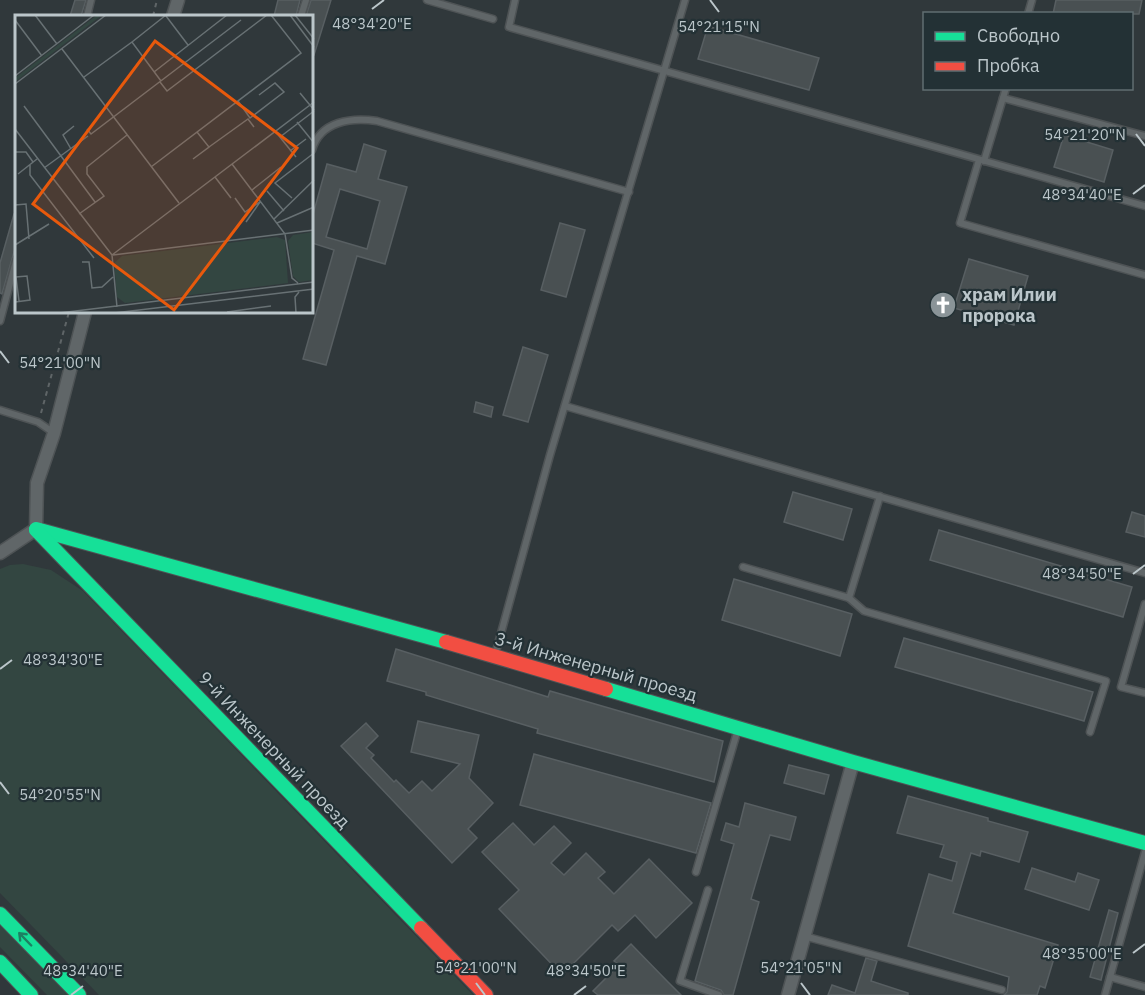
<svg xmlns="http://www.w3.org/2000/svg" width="1145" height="995" font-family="'IBM Plex Sans',sans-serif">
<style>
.green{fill:#334641}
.building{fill:#495052;stroke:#585f62;stroke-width:1.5;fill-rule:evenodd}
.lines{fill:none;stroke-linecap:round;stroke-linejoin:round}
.lane-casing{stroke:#4e5355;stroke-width:9}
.street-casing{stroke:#4e5355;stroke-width:15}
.fast-casing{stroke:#4e5355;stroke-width:16}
.jam-casing{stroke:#4e5355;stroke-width:16}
.path{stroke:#5f6567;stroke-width:2;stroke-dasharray:4.5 4.5;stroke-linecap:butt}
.lane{stroke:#606668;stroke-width:6}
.street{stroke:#606668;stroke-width:12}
.fast{stroke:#16e098;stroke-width:14}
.jam{stroke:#f24e42;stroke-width:14}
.oneway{stroke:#1d8062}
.ticks{fill:none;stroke:#bbc6ca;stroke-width:2}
.labels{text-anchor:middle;stroke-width:4.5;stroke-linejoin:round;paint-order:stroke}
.poi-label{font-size:18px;font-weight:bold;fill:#bbc6ca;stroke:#233135;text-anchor:start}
.street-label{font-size:18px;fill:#bbc6ca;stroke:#233135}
.inset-road{fill:none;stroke:#687174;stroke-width:1.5}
.view{fill:#e8590c;fill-opacity:0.15;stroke:#e8590c;stroke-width:3}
.inset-edge{fill:none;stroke:#bbc6ca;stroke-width:3}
.ticks-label{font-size:15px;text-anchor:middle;fill:#bbc6ca;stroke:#233135;stroke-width:4.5;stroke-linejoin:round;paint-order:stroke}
</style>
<rect width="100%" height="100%" fill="#30383b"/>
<!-- green -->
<g class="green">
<path d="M23 564 51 570 83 591 473 995H99L0 893V569L10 565Z"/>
<path d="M0 925 68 995H47L0 947Z"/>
</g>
<!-- building -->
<g class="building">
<path d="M75 0H86L81 16H70Z"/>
<path d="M278 0H300L296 16H274Z"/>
<path d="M311 0H331L314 55 312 54V16H306Z"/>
<path d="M1056 0H1142L1139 14H1053Z"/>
<path d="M708 26 819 58 809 90 698 59Z"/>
<path d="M1064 135 1113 150 1104 182 1054 167Z"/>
<path d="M364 144 386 151 378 179 407 187 385 264 357 256 326 365 303 359 334 250 312 243V218L327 164 356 172ZM340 189 380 201 367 249 326 237Z"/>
<path d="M14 214H16V245L2 294 0 293V263Z"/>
<path d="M560 223 585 230 566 297 541 290Z"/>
<path d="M969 259 1028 276 1014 325 954 308Z"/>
<path d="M523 347 548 355 528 422 503 415Z"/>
<path d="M476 402 493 407 491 417 474 412Z"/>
<path d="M793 492 852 509 843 540 784 522Z"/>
<path d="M1132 512 1145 516V537L1126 532Z"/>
<path d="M939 530 1132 587 1123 617 930 560Z"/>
<path d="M734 579 852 614 840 656 722 620Z"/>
<path d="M904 638 1093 692 1084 721 895 667Z"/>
<path d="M396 649 548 697 550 691 723 741 714 782 537 733 538 729 426 695V692L387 681Z"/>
<path d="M418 721 479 735 469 778 493 803 468 829 477 838 452 863 341 746 366 723 378 736 366 748 374 755 371 758 394 782 396 780 409 793 422 781 432 791 460 764 411 752Z"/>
<path d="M534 754 711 803 696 853 520 805Z"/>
<path d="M789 765 829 775 824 794 784 783Z"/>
<path d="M908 796 988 818V821L1028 832 1019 862 981 851 980 856 971 853 953 913 1058 945 1045 988 1040 986 1037 995H1004L1007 992 1009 977 908 946 929 874 952 881 957 862 940 857 944 845 897 833Z"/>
<path d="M745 803 796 817 790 840 770 835 751 899 759 902 733 995H724L721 990 695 981 734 844 721 840 726 823 739 827Z"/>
<path d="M513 823 534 845 554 826 571 843 551 863 564 875 586 853 605 872 598 878 614 894 649 859 692 903 656 938 635 915 618 931 612 925 562 975 499 909 519 890 482 852Z"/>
<path d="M1032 868 1075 882 1078 873 1099 880 1089 910 1025 889Z"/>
<path d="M1109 910 1118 913 1101 980 1090 977Z"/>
<path d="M631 944 667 981 681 995H598L593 991 619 965 614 961Z"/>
<path d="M866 958 877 961 871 981 908 993V995H828L832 985 855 993Z"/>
</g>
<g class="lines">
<defs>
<g id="lane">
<path d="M427 0 493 19"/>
<path d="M515 0 509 27 1145 206"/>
<path d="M1028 14 1032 0"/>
<path d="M87 16 91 0"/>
<path d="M301 16 306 0"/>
<path d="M1003 98 1145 136"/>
<path d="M312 150C320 121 352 117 377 121L629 192"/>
<path d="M979 160 960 223 1145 275"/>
<path d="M984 161 1006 88"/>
<path d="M0 321 16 261"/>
<path d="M565 406 1145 573"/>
<path d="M0 410 38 422 54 433"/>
<path d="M743 567 849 598 880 496"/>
<path d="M849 598 864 611 1106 681 1090 732"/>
<path d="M1145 604 1121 687 1145 693"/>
<path d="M495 655 550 455 685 0"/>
<path d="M696 872 738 729"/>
<path d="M708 890 680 981 719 995"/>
<path d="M804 936 1002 990"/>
<path d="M1110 977 1145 987"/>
<path d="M1105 995 1145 852"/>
</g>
<g id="street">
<path d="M173 16 178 0"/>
<path d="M0 553 36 529 37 483 54 433 85 312"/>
<path d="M788 995 853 762"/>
</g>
<g id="fast">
<path d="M36 529 446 642"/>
<path d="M36 530 421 928"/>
<path d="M606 689 853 762 1145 843"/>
<path d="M0 914 79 995"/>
<path d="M0 962 31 995"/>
</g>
<g id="jam">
<path d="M446 642 606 689"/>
<path d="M421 928 486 995"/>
</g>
</defs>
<!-- lane casing -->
<use href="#lane" class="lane-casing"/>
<!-- street casing -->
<use href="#street" class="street-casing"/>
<!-- fast casing -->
<use href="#fast" class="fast-casing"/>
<!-- jam casing -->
<use href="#jam" class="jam-casing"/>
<!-- path -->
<g class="path">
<path d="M153 16 157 0"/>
<path d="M41 413 69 312"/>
</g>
<!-- lane -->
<use href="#lane" class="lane"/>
<!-- street -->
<use href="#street" class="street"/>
<!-- fast -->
<use href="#fast" class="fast"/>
<!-- jam -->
<use href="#jam" class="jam"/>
</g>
<!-- one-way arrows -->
<defs><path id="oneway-shaft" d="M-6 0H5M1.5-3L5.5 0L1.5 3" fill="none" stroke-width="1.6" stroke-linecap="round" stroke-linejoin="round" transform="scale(1.5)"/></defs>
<use class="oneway" href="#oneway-shaft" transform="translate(25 939) rotate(-134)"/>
<!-- ticks -->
<path class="ticks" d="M710 0 719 12M372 9 384 0M1136 134 1145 146M1133 194 1145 185M0 351 9 363M1133 574 1145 565M0 669 12 660M0 782 9 794M1133 953 1145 944M476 983 485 995M801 983 810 995M71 995 83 986M574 995 586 986"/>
<!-- icons -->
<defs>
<symbol id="church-disc" viewBox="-11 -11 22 22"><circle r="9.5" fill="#8a9498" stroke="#233135"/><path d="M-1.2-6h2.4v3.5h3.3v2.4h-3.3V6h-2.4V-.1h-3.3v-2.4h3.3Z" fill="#fff"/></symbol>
</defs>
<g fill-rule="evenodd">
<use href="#church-disc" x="928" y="290" width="30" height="30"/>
</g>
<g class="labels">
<!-- poi labels -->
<g class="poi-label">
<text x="962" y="301">храм Илии<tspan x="962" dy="21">пророка</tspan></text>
</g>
<!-- street labels -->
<g class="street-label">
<text transform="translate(596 667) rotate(16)" y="6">3-й Инженерный проезд</text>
<text transform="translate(274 750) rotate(46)" y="6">9-й Инженерный проезд</text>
</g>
</g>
<!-- overview -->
<g transform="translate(15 15)">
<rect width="298" height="298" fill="#30383b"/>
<path d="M82 0H87L0 67V63ZM298 217V265L284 267 278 261 273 226 278 220ZM262 222 270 225 273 268 110 288 102 282 99 248 107 241Z" fill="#334641"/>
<path class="inset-road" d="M20 0 42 29M275 0 299 32M280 0 299 24M151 1 173 30M0 5 27 41M117 27 151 0M47 34 164 188M139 57 212 0M0 61 79 0M69 62 117 27 146 66M145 67 152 76 252 0M0 69 91 0M285 78 299 95M223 86 235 103 269 77 260 68 244 80M9 91 80 187M282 107 299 128M0 114 97 240M72 114 76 119 226 5M260 116 281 142M265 122 299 96M194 132 233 104 239 112M56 134 48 120 59 111M275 136 291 124M0 137H11L18 147M178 144 194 132 182 117M15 149V160L79 243M217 149 270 219 277 263 283 268M136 152 286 38 256 0M29 153 73 121M3 159 22 144M200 162 216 183M237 175 266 152M252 176 269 196M220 183 230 197 246 186M277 183 260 168 299 138M0 190 11 189 14 224M64 199 89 181 72 159V152L112 120M259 204 299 165M231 207 245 187M262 208 299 192M0 230 34 209M97 240 299 87M97 240 102 292M98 240 299 215M67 247H74L77 273 87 272 98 262M0 287 15 285 12 261 1 262 4 286M212 297 256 291M44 298 299 267M99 298 299 274M281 298 280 282 284 277"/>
<path class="view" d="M140 26 282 133 159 295 18 189Z"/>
<rect width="298" height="298" class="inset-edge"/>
</g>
<g class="ticks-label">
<text x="372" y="29">48°34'20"E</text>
<text x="719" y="32">54°21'15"N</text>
<text x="1085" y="140">54°21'20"N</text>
<text x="1082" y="200">48°34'40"E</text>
<text x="60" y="368">54°21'00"N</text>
<text x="1082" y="579">48°34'50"E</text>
<text x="63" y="665">48°34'30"E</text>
<text x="60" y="800">54°20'55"N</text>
<text x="1082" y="959">48°35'00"E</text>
<text x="476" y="973">54°21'00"N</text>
<text x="801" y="973">54°21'05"N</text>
<text x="83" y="976">48°34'40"E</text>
<text x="586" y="976">48°34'50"E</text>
</g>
<!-- legend -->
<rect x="923" y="12" width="210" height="78" fill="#233135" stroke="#606d71" stroke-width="1.5"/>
<rect x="935" y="32" width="30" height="9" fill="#16e098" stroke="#606d71" stroke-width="1.5"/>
<text x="977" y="42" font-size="18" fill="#bbc6ca">Свободно</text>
<rect x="935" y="62" width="30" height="9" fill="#f24e42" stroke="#606d71" stroke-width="1.5"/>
<text x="977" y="72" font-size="18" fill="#bbc6ca">Пробка</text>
</svg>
